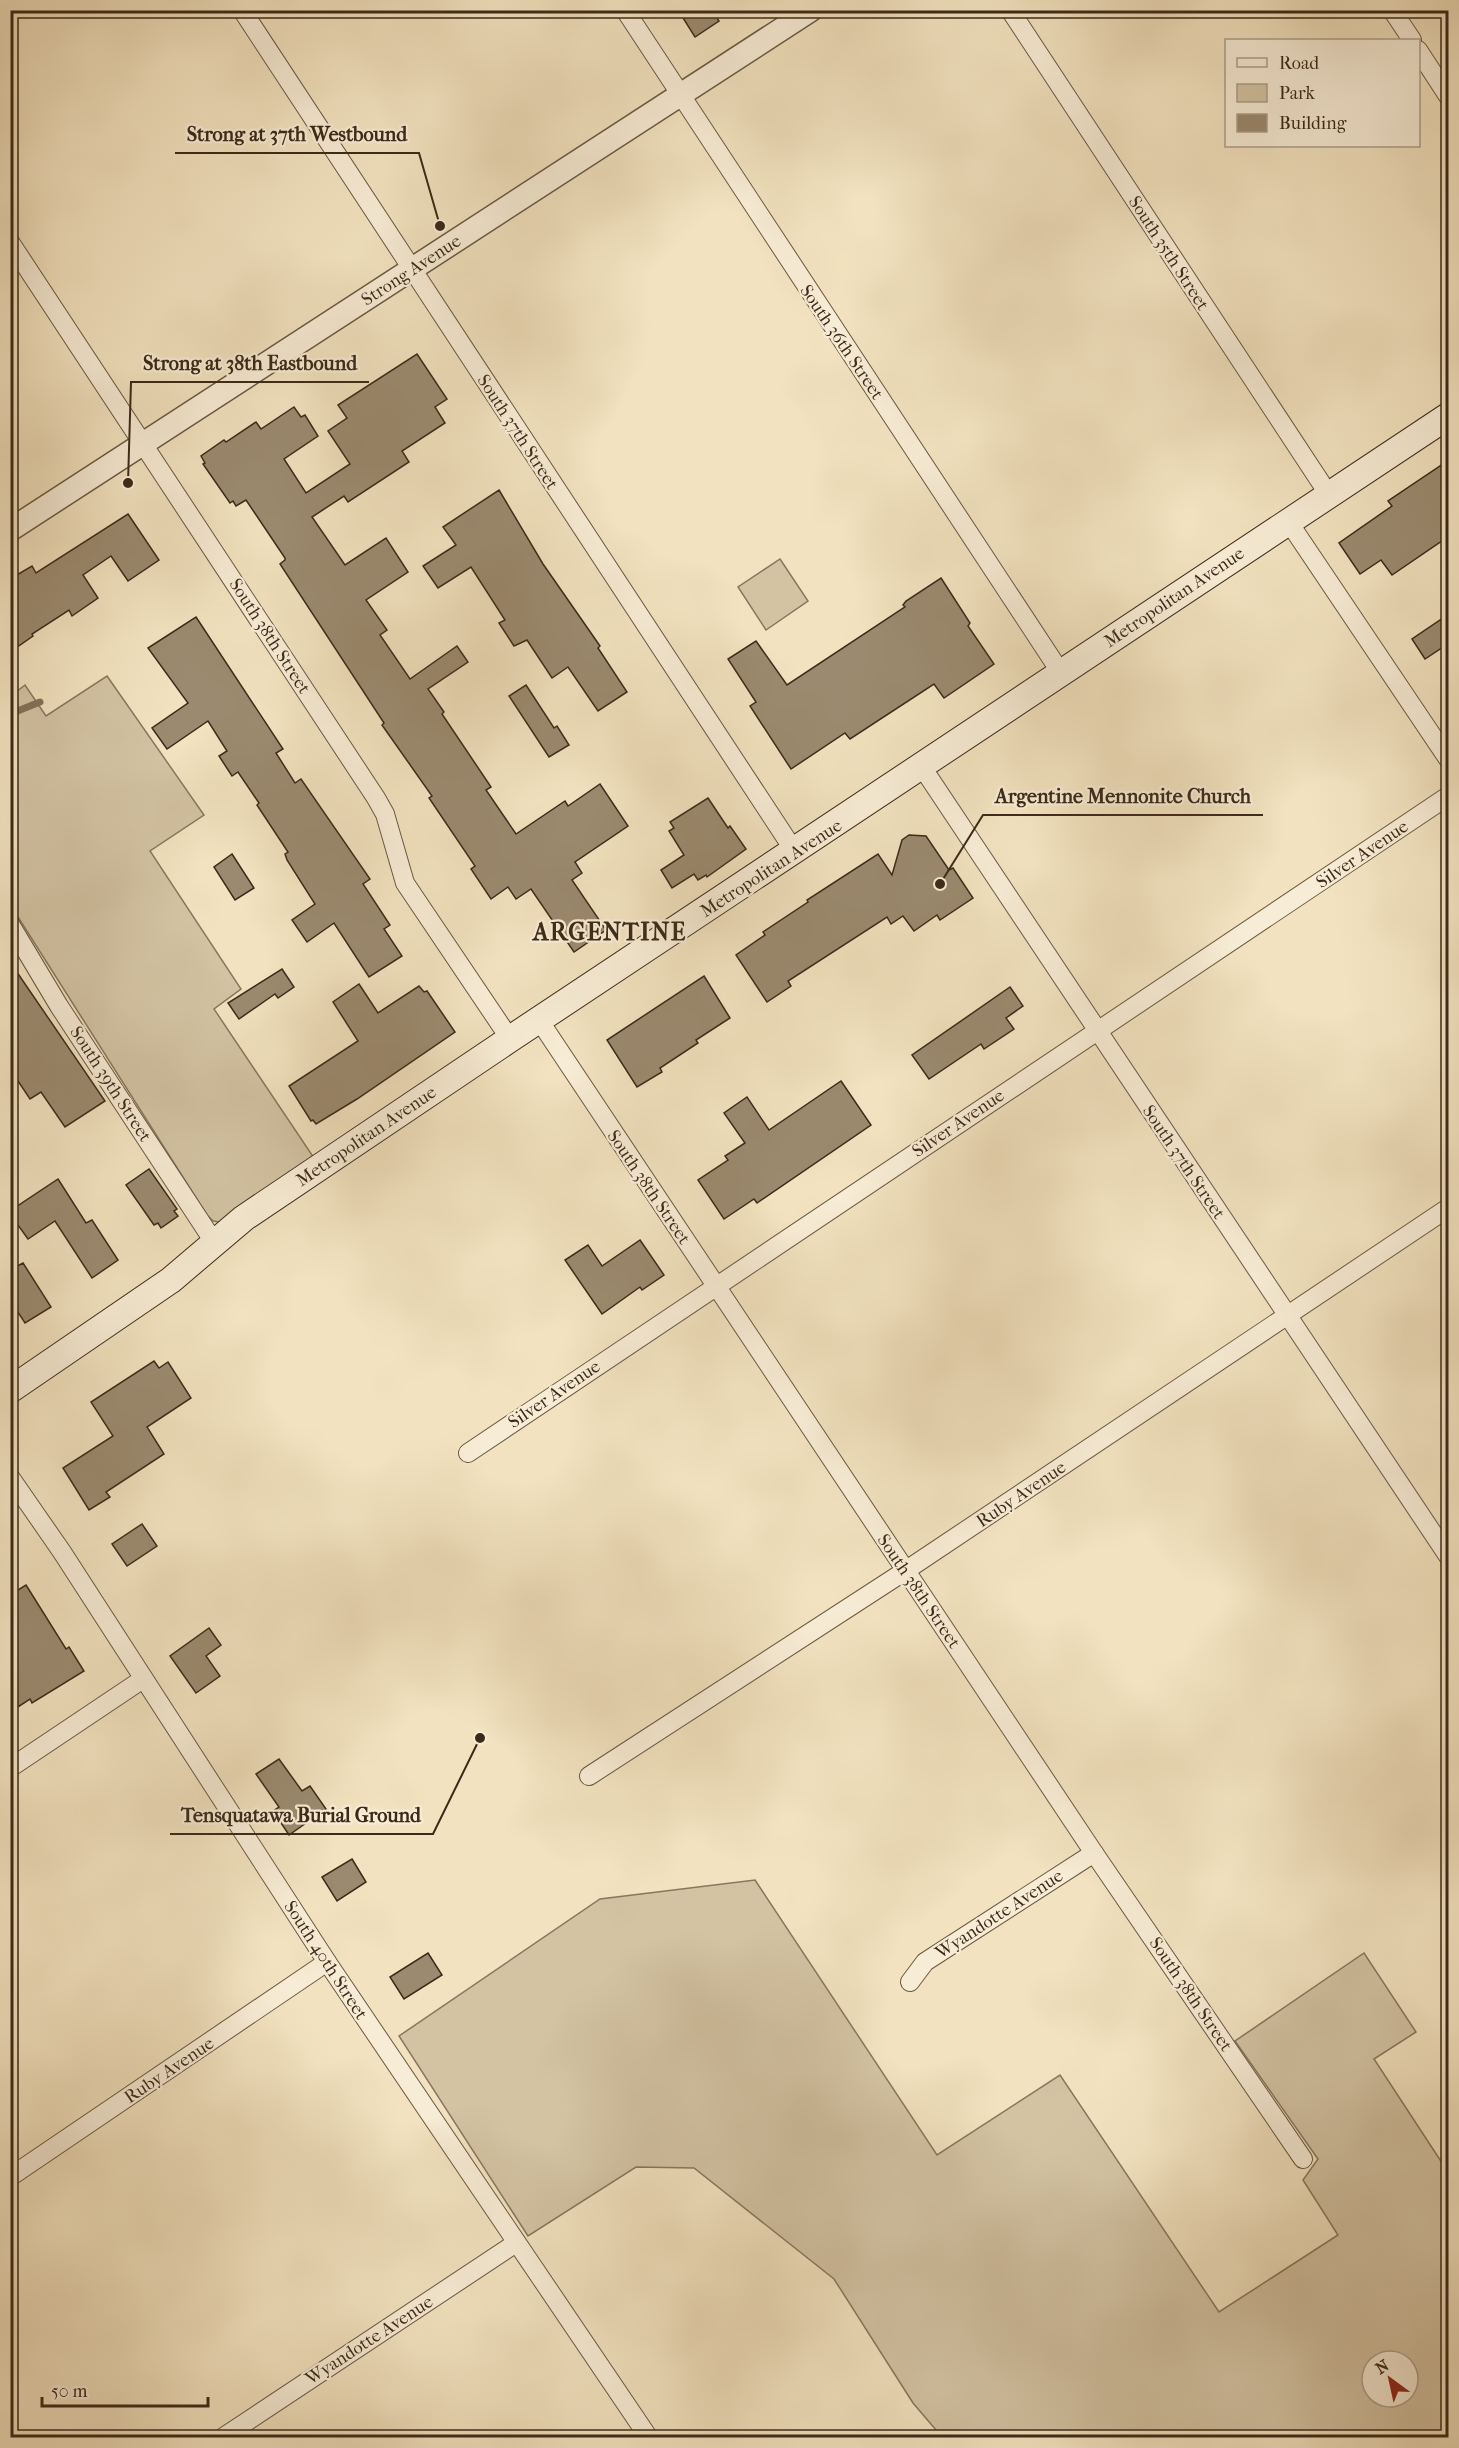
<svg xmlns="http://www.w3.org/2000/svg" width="1459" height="2448" font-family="'IM FELL French Canon',serif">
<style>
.green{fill:#d3c3a3;stroke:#88765e;stroke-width:1.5;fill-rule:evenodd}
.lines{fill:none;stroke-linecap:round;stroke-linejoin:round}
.stream{stroke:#84735b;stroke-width:7}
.building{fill:#9b8a6f;stroke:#3c2a19;stroke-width:1.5}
.minor-casing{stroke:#6a5842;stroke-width:20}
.tertiary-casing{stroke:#6a5842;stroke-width:25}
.secondary-casing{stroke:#3c2a19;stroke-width:28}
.minor{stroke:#f7ecd5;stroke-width:18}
.tertiary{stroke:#f7ecd5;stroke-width:22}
.secondary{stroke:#f7ecd5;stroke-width:26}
.labels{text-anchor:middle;stroke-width:4.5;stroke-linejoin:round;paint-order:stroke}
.street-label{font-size:18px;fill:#3c2a19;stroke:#f7ecd5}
.district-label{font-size:24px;font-weight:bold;letter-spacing:1.5px;fill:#3c2a19;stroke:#f7ecd5}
.leader{fill:none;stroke:#3c2a19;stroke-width:2}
.callout-dot{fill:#3c2a19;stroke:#f7ecd5;stroke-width:2}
.callout-label{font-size:20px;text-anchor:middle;font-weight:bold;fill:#3c2a19;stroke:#f7ecd5;stroke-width:4.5;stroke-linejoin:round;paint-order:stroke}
</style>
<rect width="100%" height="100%" fill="#f2e2bf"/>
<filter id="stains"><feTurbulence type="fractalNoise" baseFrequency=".00333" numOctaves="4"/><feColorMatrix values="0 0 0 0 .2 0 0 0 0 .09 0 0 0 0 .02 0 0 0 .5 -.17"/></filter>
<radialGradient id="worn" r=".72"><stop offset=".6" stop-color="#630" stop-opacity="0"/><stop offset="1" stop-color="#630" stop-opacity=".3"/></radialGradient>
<!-- green -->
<g class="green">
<path d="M780 559 808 601 766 630 738 587Z"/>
<path d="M107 676 204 815 150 851 241 989 214 1009 314 1158 219 1222 213 1221 207 1215 11 906V696L25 685 46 716Z"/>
<path d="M755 1880 937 2155 1060 2075 1219 2312 1338 2235 1303 2180 1318 2159 1235 2041 1364 1953 1416 2032 1374 2059 1448 2172V2437H942L913 2403 834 2279 694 2168 636 2167 528 2236 399 2036 600 1899ZM1372 2361H1408V2397H1372Z"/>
</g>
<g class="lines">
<!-- stream -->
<path class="stream" d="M10 714 40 702"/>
</g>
<!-- building -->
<g class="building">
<path d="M678 10H712L719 21 695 37Z"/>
<path d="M417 354 447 399 435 407 445 423 402 451 409 462 348 502 344 496 312 517 345 565 386 538 408 572 366 600 387 630 380 635 410 679 457 646 468 662 428 689 444 712 442 714 491 787 486 790 516 834 565 801 568 806 600 784 628 826 575 862 582 873 572 880 606 930 574 952 531 889 516 899 508 887 491 899 471 869 475 866 429 798 432 796 382 725 384 723 280 564 285 560V558L246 500 236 506 233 501 230 503 203 464 205 463 201 456 224 440 226 442 256 422 261 429 294 407 301 417 305 415 318 436 284 459 306 493 350 464 328 431 347 418 338 405Z"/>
<path d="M1449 460V536L1392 575 1381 560 1360 574 1339 543 1392 506 1388 501Z"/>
<path d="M499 490 543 564 600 646 598 648 627 692 598 711 568 667 552 678 527 640 514 646 499 623 505 620 471 567 438 588 423 566 456 545 443 527Z"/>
<path d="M128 514 159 560 128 581 111 556 83 575 98 598 72 616 69 610 32 634 33 636 10 652V579L32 566 36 573Z"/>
<path d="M941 578 970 623 968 626 994 664 944 698 934 684 850 739 845 733 791 769 750 706 756 702 728 659 756 641 787 685 905 607 903 605 906 601Z"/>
<path d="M1449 614V643L1425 659 1412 639Z"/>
<path d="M196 617 283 749 276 753 295 783 301 779 370 879 363 884 390 925 384 929 402 956 369 977 334 923 307 942 292 920 315 904 287 860 285 854 288 852 257 805 259 803 238 772 232 776 219 756 227 751 208 721 167 749 152 728 188 703 148 648Z"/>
<path d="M526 685 554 728 557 726 569 745 549 757 509 696Z"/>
<path d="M708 798 728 828 730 826 746 849 707 877 706 875 698 880 694 874 672 888 661 870 684 855 669 831 674 828 670 822Z"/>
<path d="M909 835 926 836 949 870 953 868 973 898 940 920 937 915 914 931 903 916 891 924 887 917 788 981 791 986 767 1002 736 955 765 935 763 932 808 902 807 900 878 854 892 875 902 840Z"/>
<path d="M232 854 254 888 235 900 214 867Z"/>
<path d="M10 962 105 1101 65 1127 41 1092 30 1099 10 1069Z"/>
<path d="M282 969 294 987 278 998 275 994 239 1019 228 1003Z"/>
<path d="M704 976 730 1018 696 1040 698 1043 660 1068 662 1072 637 1087 607 1040Z"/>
<path d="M359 984 378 1013 419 986 424 992 427 991 455 1032 357 1099 316 1124 313 1120 311 1121 289 1086 358 1041 333 1002Z"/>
<path d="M1010 987 1023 1006 1006 1018 1014 1029 984 1049 981 1044 929 1079 912 1055Z"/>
<path d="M841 1081 871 1125 757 1203 754 1199 724 1219 698 1180 728 1160 725 1156 745 1143 724 1113 747 1097 769 1130Z"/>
<path d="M149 1169 177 1209 174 1211 178 1216 161 1228 158 1223 154 1225 126 1185Z"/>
<path d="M58 1179 86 1223 92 1220 118 1260 92 1278 55 1221 28 1239 10 1214V1211Z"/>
<path d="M640 1240 664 1275 642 1290 640 1287 602 1314 565 1260 588 1245 602 1266Z"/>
<path d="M23 1263 51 1307 25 1323 10 1300V1270Z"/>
<path d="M154 1361 159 1368 168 1362 191 1398 147 1427 164 1454 106 1492 110 1497 89 1510 63 1468 113 1436 91 1402Z"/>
<path d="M142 1524 157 1546 127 1566 112 1544Z"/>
<path d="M26 1585 66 1649 69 1647 84 1671 32 1703 30 1699 10 1712V1595Z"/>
<path d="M209 1628 221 1645 206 1656 220 1676 196 1693 170 1656Z"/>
<path d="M279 1759 302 1791 310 1786 326 1809 289 1835 273 1811 279 1807 256 1774Z"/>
<path d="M352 1859 366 1882 337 1901 322 1877Z"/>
<path d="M428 1953 442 1975 404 1999 390 1977Z"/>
</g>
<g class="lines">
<defs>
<g id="minor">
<path d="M242 10 795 852"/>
<path d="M625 10 1061 673"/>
<path d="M1010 10 1329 495"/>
<path d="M1392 10 1412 40"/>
<path d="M1418 50 1448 96"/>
<path d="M10 242 376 798 385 814 405 883 510 1039"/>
<path d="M1288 521 1448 759"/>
<path d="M922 767 1448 1556"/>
<path d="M10 924 59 1006 214 1242"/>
<path d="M539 1020 1094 1853 1303 2159"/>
<path d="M468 1453 1448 796"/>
<path d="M10 1477 62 1552 327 1962 649 2438"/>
<path d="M10 1768 143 1679"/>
<path d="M589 1776 905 1571 1448 1208"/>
<path d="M910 1982 925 1962 1094 1853"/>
<path d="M10 2177 327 1962"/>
<path d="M222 2438 516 2243"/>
</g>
<path id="tertiary" d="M10 530 811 10"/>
<path id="secondary" d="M10 1390 171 1280 244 1218 510 1039 1448 416"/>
</defs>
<!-- minor casing -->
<use href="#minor" class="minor-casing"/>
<!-- tertiary casing -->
<use href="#tertiary" class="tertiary-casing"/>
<!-- secondary casing -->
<use href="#secondary" class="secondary-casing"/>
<!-- minor -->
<use href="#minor" class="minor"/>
<!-- tertiary -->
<use href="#tertiary" class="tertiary"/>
<!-- secondary -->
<use href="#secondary" class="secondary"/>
</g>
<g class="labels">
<!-- street labels -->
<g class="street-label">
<text transform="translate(1169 253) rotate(57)" y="6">South 35th Street</text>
<text transform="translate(411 270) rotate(-33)" y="6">Strong Avenue</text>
<text transform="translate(842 342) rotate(56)" y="6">South 36th Street</text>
<text transform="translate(518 432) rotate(57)" y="6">South 37th Street</text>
<text transform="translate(1174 597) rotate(-34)" y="6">Metropolitan Avenue</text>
<text transform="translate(270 636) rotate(57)" y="6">South 38th Street</text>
<text transform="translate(1362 854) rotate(-34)" y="6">Silver Avenue</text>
<text transform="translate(771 868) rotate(-33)" y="6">Metropolitan Avenue</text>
<text transform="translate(111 1084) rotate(57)" y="6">South 39th Street</text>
<text transform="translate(958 1123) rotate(-34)" y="6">Silver Avenue</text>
<text transform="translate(366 1136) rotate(-34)" y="6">Metropolitan Avenue</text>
<text transform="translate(1184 1162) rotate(56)" y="6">South 37th Street</text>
<text transform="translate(649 1187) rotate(56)" y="6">South 38th Street</text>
<text transform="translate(554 1394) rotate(-34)" y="6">Silver Avenue</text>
<text transform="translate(1021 1494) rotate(-34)" y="6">Ruby Avenue</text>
<text transform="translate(919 1591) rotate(56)" y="6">South 38th Street</text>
<text transform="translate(999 1914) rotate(-33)" y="6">Wyandotte Avenue</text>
<text transform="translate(326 1960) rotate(57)" y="6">South 40th Street</text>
<text transform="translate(1191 1994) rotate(56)" y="6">South 38th Street</text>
<text transform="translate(169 2070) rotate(-34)" y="6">Ruby Avenue</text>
<text transform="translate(369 2340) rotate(-33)" y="6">Wyandotte Avenue</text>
</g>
<!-- district labels -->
<g class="district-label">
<text x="610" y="940">ARGENTINE</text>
</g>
</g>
<!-- callouts -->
<path class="leader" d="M440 226L419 153H175M128 483L131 382H369M940 884L983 815H1263M480 1738L433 1834H170"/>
<g class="callout-dot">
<circle cx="440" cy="226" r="6"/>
<circle cx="128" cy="483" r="6"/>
<circle cx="940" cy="884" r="6"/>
<circle cx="480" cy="1738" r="6"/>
</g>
<g class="callout-label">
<text x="297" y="141">Strong at 37th Westbound</text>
<text x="250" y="370">Strong at 38th Eastbound</text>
<text x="1123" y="803">Argentine Mennonite Church</text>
<text x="301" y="1822">Tensquatawa Burial Ground</text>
</g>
<!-- margin -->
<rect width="1459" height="2448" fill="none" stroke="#f2e2bf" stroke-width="36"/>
<rect x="12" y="12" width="1435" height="2424" fill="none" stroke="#3c2a19" stroke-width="3"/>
<rect x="18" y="18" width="1423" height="2412" fill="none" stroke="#3c2a19" stroke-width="1.5"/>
<!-- legend -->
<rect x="1225" y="39" width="195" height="108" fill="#f7ecd5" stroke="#ac9e8a" stroke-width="1.5"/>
<rect x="1237" y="58" width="30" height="9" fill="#f7ecd5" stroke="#ac9e8a" stroke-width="1.5"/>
<text x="1279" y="69" font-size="18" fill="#3c2a19">Road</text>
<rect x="1237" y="84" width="30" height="18" fill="#d3c3a3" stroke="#ac9e8a" stroke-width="1.5"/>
<text x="1279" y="99" font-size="18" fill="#3c2a19">Park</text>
<rect x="1237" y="114" width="30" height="18" fill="#9b8a6f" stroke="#ac9e8a" stroke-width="1.5"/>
<text x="1279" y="129" font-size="18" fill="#3c2a19">Building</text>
<!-- north arrow -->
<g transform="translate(1390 2379) rotate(327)"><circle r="28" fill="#f7ecd5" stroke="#ac9e8a" stroke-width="1.5"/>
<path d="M0-4.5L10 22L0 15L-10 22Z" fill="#8f2418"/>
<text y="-9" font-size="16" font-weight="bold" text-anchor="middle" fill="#3c2a19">N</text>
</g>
<!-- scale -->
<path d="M42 2397v9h166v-9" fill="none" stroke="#3c2a19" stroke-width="3"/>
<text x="51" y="2397" font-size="18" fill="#3c2a19" stroke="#f7ecd5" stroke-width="4.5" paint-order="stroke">50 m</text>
<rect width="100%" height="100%" filter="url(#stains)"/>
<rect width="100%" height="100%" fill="url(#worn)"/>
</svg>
